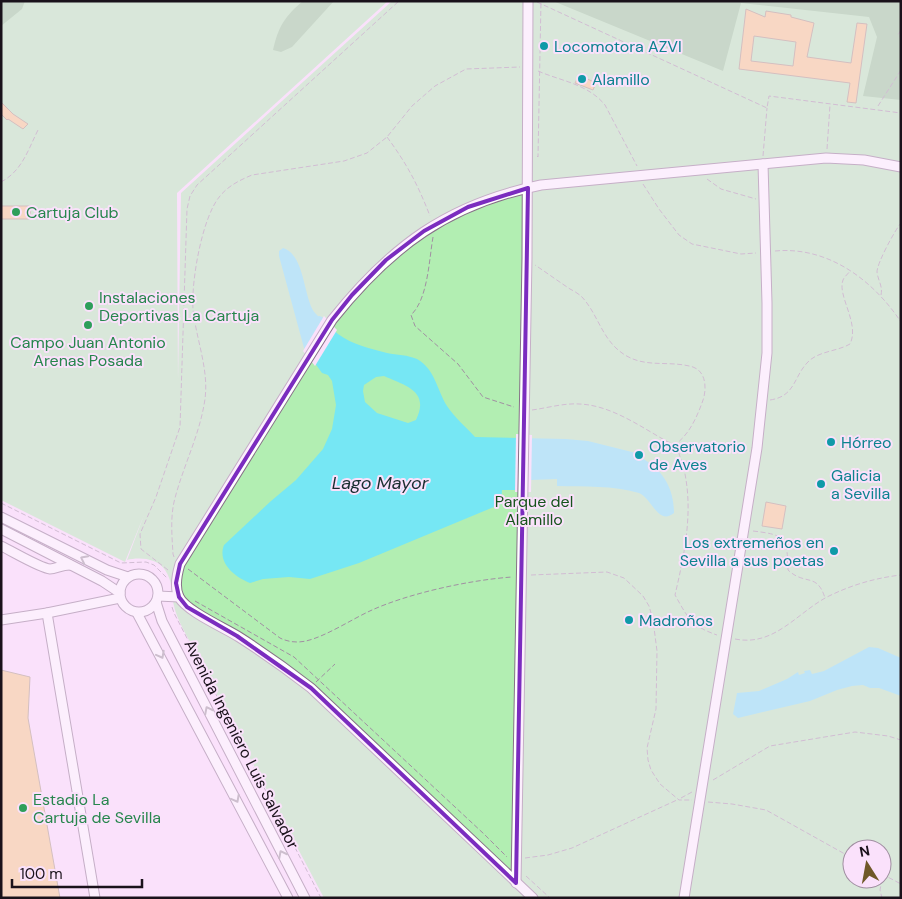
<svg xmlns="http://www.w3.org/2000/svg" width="902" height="899" font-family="'DM Sans',sans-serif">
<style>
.green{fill:#b2eeb2;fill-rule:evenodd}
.forest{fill:#8eca8e}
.water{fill:#76e7f4;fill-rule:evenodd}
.pier{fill:#fae1fb}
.building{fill:#f6cb81;stroke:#a69579;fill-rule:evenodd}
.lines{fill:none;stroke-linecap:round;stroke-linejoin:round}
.minor-casing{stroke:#877188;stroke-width:11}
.path{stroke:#a18fa2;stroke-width:1;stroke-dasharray:5 2.5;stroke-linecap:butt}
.minor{stroke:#fff;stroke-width:9}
.oneway{stroke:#989498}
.marked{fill:none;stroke:#7b2cbf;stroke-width:4;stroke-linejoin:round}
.culture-dot{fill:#0f9aa8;stroke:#fae1fb;stroke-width:2}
.leisure-dot{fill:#2e9e5b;stroke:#fae1fb;stroke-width:2}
.labels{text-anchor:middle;stroke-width:4;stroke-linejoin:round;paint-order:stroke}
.culture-label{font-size:16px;fill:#0d838f;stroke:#fae1fb;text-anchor:start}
.leisure-label{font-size:16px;fill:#27864d;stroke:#fae1fb;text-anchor:start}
.park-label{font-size:16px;fill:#16541c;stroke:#fae1fb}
.street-label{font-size:16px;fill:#1a121b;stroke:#fae1fb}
.water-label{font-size:18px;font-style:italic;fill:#192e30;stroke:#fae1fb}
</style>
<rect width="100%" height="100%" fill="#fae1fb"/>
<!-- green -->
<path class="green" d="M1 1H388L177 193 178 380 181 193 392 1H901V898H324C281 816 236 734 195 651 188 638 177 620 174 606 171 593 173 581 165 570 157 558 139 557 127 560L144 515 125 562 1 500ZM852 849H882V879H852Z"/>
<!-- forest -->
<g class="forest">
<path d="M1 1H25L22 9 1 26Z"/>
<path d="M303 1H334L292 47 281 52 273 50C278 27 285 16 303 1Z"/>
<path d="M553 1H901V100L863 96 877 37 869 17 741 3 723 71Z"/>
</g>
<!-- water -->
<g class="water">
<path d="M283 248C306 255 303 301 316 314 321 319 316 314 322 317 328 321 332 329 338 334 353 345 369 348 387 353 397 355 408 355 417 359 435 369 437 390 447 406 454 417 466 427 475 437L566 439 588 441 636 453 635 456C640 458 641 457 645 460 665 472 674 491 674 513 658 526 652 498 639 493 612 485 585 487 557 486V479L531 480 530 490H502L501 504 359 563 310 579 289 577 263 579 250 583C235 577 217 563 224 545L271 501 296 480 323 449 332 429 336 405 332 381 328 375 322 373 304 348 279 256V251ZM384 376C406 386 430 391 416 420L408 423 377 413 365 402 363 391 364 385 376 377Z"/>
<path d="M869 647 878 648 901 658V696L879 688H870L863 685 852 686 837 690 810 701 738 718 733 714 737 693 759 691 787 679 798 672 799 675 805 673 804 671 810 670 812 674 824 671Z"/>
</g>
<!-- pier -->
<g class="pier">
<path d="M324 316 337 330 315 366 303 351Z"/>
<path d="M516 434 532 435 531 492H515Z"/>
</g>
<!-- building -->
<g class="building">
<path d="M746 9 765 17 766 11 791 15V17L814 23 807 57 851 63 857 23 867 24 856 103 847 102 850 83 739 69ZM754 36 796 42 793 66 751 61Z"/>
<path d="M579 75 596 83 593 90 575 83Z"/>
<path d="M1 102 13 114 28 124 23 129 8 119 7 120 1 114Z"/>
<path d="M1 206H31L30 219H1Z"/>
<path d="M766 502 786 506 782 529 762 526Z"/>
<path d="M1 670 30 677 28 718 60 898H1Z"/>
</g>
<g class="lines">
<defs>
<g id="minor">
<path d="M1 517 107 570 128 577"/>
<path d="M1 529 102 581 120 593"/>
<path d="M1 546C12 551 40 568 50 569 56 569 61 565 70 565"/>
<circle cx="139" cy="593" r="19"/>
<path d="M158 596 179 597"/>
<path d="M156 602 162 621 305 898"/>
<path d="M47 613 95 898"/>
<path d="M137 613 288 898"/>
<path d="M1 620 47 613 120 598"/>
<path d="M516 883 527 258 528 1"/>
<path d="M533 898 311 688C288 670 264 653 239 637 225 628 186 611 179 597 174 587 177 574 180 564L332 320C391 246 448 204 541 185L826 158 864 160 901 167"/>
<path d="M684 898 757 448 767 353V303L763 164"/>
</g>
</defs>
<!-- minor casing -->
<use href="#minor" class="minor-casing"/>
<!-- path -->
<g class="path">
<path d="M537 2 767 108 769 96 901 113"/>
<path d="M901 30 898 35 901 37"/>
<path d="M538 71C561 81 588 84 605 105L637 166"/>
<path d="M878 106 901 70"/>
<path d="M387 137C407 164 418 185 430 216"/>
<path d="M827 149 830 105"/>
<path d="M537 156 538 157 541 1"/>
<path d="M763 156 767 108"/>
<path d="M707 179 721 189 756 199"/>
<path d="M1 182C22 171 28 150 38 130"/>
<path d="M643 184 659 209 679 235 692 244 741 254 756 253"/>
<path d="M433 237C429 260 428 299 411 315L415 326 458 364 483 397 514 407"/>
<path d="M775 251C828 246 873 280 901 322"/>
<path d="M881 295C883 286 878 281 877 272 877 263 895 230 901 223"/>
<path d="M770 400C797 396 793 375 810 360 821 351 838 351 850 344 860 323 837 296 843 280 844 277 848 274 850 271"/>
<path d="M532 410C547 408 564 403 579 404 611 405 641 427 668 442L676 444C689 434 696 419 702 403 707 391 707 372 693 367 666 359 640 371 616 348 601 334 596 312 582 297 579 294 574 291 570 289 558 281 547 273 535 265"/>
<path d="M676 445C679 454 683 464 685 474 693 515 684 556 675 595 688 618 691 626 717 635"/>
<path d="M1 503 121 563 146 562 154 565 167 578"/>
<path d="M753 531C787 535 787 538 788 570 805 586 817 572 825 598"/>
<path d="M174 557 173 554C172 536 170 516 175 498 184 464 200 434 205 399 209 369 196 339 193 309 191 282 202 217 220 196 228 186 240 180 252 175L344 161 367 153 387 137 412 106 435 86 466 69 520 67"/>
<path d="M188 569 280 638C288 642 297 643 306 641 327 636 352 619 372 610 410 593 470 580 512 577"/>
<path d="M168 570 141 549 140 534 156 497 180 427 187 209 190 196 197 185 399 1"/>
<path d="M531 575 607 572 624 578 643 596 649 606 653 620 657 651 656 709 647 748 648 760 651 770 660 784 679 800H692"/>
<path d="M195 601 294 657 484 834 507 857"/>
<path d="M172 607 174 613 321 898"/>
<path d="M735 639C774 647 797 613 827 597 851 585 875 578 901 575"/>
<path d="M316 682 335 664"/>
<path d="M713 780 770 746 855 732 888 736 901 740"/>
<path d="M681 798 692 792"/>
<path d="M708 802 732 804 766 810 852 858"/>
<path d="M525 858 548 855 572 848 677 800"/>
<path d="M882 874 901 884"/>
<path d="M526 876 550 898"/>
<path d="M882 879 880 890 882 898"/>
</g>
<!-- minor -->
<use href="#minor" class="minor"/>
</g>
<!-- one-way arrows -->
<defs><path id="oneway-chevron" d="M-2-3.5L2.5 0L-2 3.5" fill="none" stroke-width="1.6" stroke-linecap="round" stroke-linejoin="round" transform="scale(1.25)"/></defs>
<g class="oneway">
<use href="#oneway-chevron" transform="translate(84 559) rotate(-153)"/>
<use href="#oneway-chevron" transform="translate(161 655) rotate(62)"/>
<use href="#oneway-chevron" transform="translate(208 710) rotate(-117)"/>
<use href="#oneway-chevron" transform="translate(236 799) rotate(62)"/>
<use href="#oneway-chevron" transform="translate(282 854) rotate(-117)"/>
</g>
<!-- marked area -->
<path d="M0 0H902V899H0ZM528 188 516 883 311 688 237 636 187 607 179 597 176 583 180 564 332 320 352 295 386 260 424 231 468 207Z" fill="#fae1fb" fill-opacity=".55" fill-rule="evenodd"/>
<path class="marked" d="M528 188 516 883 311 688 237 636 187 607 179 597 176 583 180 564 332 320 352 295 386 260 424 231 468 207Z"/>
<!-- markers -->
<g class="culture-dot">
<circle cx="544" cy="46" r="5"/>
<circle cx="582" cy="79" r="5"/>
<circle cx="831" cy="442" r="5"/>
<circle cx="639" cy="455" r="5"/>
<circle cx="821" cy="484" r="5"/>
<circle cx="834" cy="551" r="5"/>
<circle cx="629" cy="620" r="5"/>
</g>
<g class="leisure-dot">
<circle cx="16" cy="212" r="5"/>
<circle cx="89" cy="306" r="5"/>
<circle cx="88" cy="325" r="5"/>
<circle cx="23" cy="808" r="5"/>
</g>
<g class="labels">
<!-- culture labels -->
<g class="culture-label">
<text x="554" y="52">Locomotora AZVI</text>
<text x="592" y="85">Alamillo</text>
<text x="841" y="448">Hórreo</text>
<text x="649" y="452">Observatorio<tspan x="649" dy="18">de Aves</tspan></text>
<text x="831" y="481">Galicia<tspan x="831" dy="18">a Sevilla</tspan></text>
<text x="824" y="548" text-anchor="end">Los extremeños en<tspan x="824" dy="18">Sevilla a sus poetas</tspan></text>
<text x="639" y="626">Madroños</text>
</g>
<!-- leisure labels -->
<g class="leisure-label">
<text x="26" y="218">Cartuja Club</text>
<text x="99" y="303">Instalaciones<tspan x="99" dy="18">Deportivas La Cartuja</tspan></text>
<text x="88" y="348" text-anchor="middle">Campo Juan Antonio<tspan x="88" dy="18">Arenas Posada</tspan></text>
<text x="33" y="805">Estadio La<tspan x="33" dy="18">Cartuja de Sevilla</tspan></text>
</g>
<!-- park labels -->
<g class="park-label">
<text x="534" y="507">Parque del<tspan x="534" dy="18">Alamillo</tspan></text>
</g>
<!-- street labels -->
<g class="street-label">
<text transform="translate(242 744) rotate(63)" y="6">Avenida Ingeniero Luis Salvador</text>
</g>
<!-- water labels -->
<g class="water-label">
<text x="380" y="489">Lago Mayor</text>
</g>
</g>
<!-- border -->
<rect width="902" height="899" fill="none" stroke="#1a121b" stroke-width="5"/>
<!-- north arrow -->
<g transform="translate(867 864) rotate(349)"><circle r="24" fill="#fae1fb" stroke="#a08ea1"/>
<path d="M0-4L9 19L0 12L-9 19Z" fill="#6f5828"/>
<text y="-8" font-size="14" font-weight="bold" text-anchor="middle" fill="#1a121b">N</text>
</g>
<!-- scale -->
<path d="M12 879v8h130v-8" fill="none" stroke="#1a121b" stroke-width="2.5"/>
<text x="20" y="879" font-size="15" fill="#1a121b" stroke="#fae1fb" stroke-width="4" paint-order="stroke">100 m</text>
</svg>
